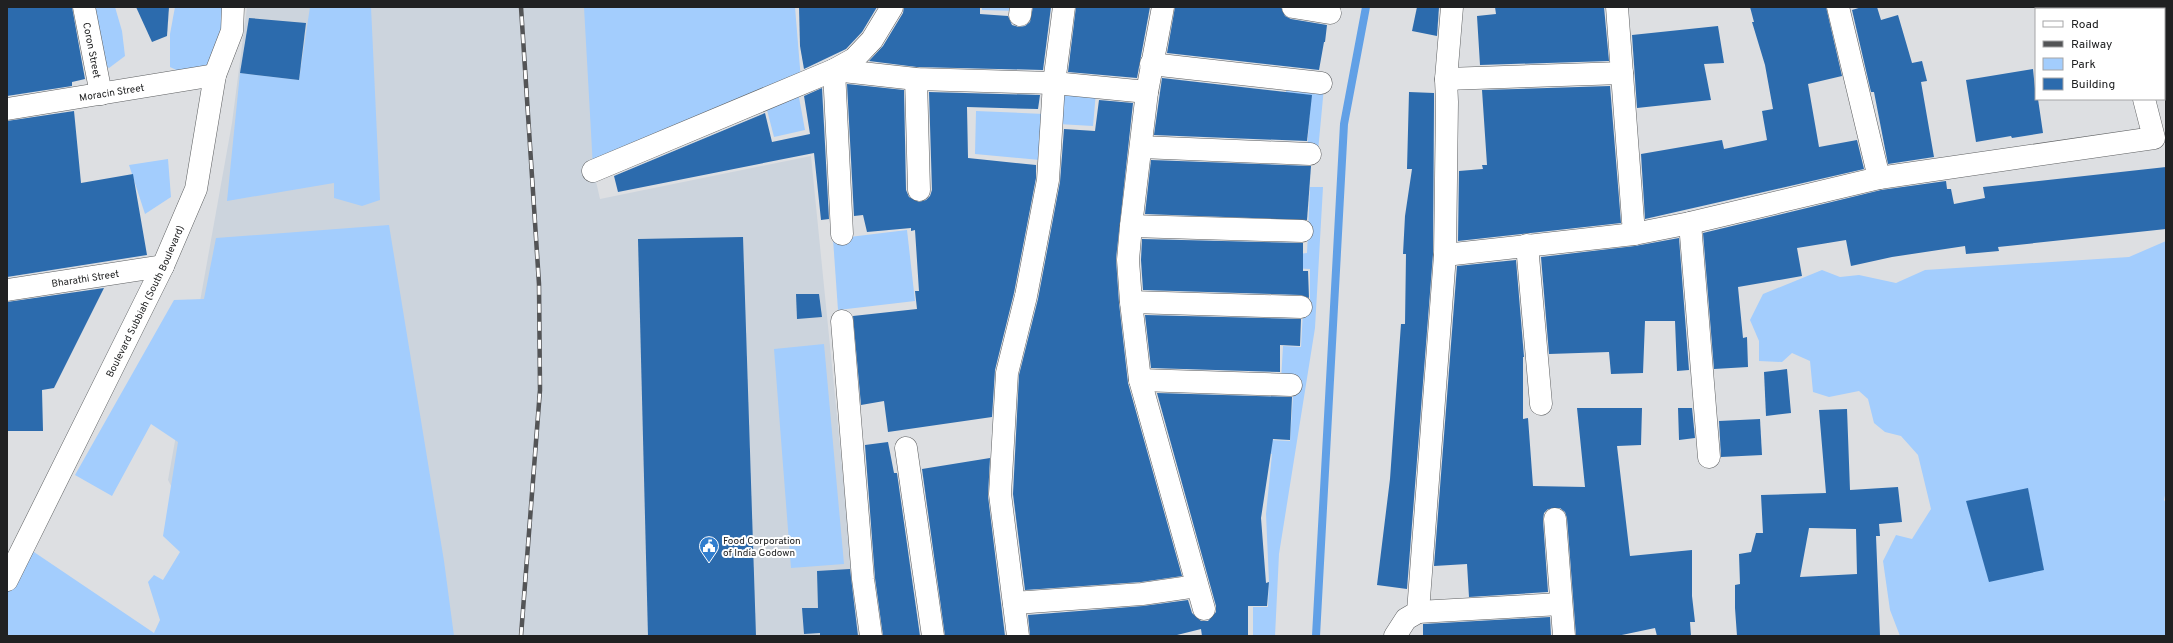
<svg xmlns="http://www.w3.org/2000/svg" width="2173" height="643" font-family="Overpass,sans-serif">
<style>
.built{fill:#ccd4dd}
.green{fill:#a3cdfd}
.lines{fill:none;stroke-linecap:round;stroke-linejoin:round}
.stream{stroke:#61a0e6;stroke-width:8}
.building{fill:#2c6bad;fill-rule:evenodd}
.minor-casing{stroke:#5e6062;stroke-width:23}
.major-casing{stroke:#5e6062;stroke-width:23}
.minor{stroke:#fff;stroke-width:22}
.major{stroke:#fff;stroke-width:22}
.rail-casing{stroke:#535456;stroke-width:4.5}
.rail{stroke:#fff;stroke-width:3;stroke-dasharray:9;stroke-linecap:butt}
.labels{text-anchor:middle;stroke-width:4;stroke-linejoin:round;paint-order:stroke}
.street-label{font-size:10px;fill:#202122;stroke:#fff}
.poi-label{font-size:10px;fill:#202122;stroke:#fff;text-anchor:start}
</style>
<rect width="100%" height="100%" fill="#dddfe2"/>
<!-- built -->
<path class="built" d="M247 7H795L593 168 600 199 811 156 859 636H249L168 480 232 123Z"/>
<!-- green -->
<g class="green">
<path d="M94 7H115L122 31 125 56 109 68 99 61Z"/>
<path d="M175 7H222L232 31 218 72 189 76 170 67V34Z"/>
<path d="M310 7H371L380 200 362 206 334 198V183L227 201 240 73 299 80Z"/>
<path d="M584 7H795L801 80 593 168Z"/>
<path d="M982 7H1018L1017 11 982 10Z"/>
<path d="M1286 82 1324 87 1318 151H1307L1310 108 1286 106Z"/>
<path d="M1061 90 1096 92 1093 126 1058 124Z"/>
<path d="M798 92 805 130 774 137 767 110Z"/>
<path d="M976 111 1044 114 1040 160 975 154Z"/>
<path d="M168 159 171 197 145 214 129 165Z"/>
<path d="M1310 187H1323L1315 328 1279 554 1275 636H1253V607H1268L1269 582 1266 514 1272 454 1245 448 1270 440 1290 441 1294 381H1281L1283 346 1301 347 1303 311 1310 310V269L1289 268 1290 255 1307 253Z"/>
<path d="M389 225 444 561 454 636H7V587L28 548 154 633 160 620 148 582 154 575 163 580 180 552 163 536 178 442 151 424 112 496 75 475 174 300 204 299 216 238Z"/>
<path d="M907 230 915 301 838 310 833 239Z"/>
<path d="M2166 241V491L2164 500 2166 503V636H1900L1890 610 1883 561 1896 535 1912 539 1931 509 1918 455 1901 436 1885 432 1874 423 1868 399 1859 391 1829 397 1813 392 1810 361 1792 353 1782 362 1759 361V341L1750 320 1763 294 1822 270 1840 277 1859 275 1896 283 1925 270 2129 257Z"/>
<path d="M824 344 844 564 791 568 774 349Z"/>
</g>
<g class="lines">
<!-- stream -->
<path class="stream" d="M1316 636 1344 124 1366 7"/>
</g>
<!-- building -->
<g class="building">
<path d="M7 7H72L85 79 72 82V86L7 96Z"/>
<path d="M136 7H169L167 36 152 42Z"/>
<path d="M799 7H877L862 32 846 49 804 69 800 46Z"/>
<path d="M904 7H980V14L1008 16 1012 25 1019 27 1025 26 1030 22 1033 7H1051L1043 70 917 67 869 61 883 46 903 13Z"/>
<path d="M1076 7H1150L1137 78 1068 72Z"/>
<path d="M1175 7H1281L1285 16 1291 19 1327 25 1325 42H1324L1319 70 1167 53Z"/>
<path d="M1417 7H1439L1437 36 1412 31Z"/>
<path d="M1495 7H1604L1609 61 1480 65 1477 16 1496 14Z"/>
<path d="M1750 7H1826L1842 76 1808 84 1819 147 1857 140 1864 169 1645 219 1641 154 1722 140 1724 149 1767 140 1762 111 1773 109 1765 65 1752 22H1754Z"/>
<path d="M1862 7H1877L1881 20 1898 15 1912 63 1922 61 1927 81 1921 82 1934 157 1888 164 1874 92H1871L1852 10Z"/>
<path d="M249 18 306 23 299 80 240 73Z"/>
<path d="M1718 26 1724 63 1704 64 1711 100 1637 108 1632 35Z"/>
<path d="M2033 69 2036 99H2038L2043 133 2012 138 2011 136 1976 142 1966 80Z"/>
<path d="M1162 78 1312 95 1307 141 1154 135Z"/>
<path d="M847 84 904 90 906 190 909 197 919 202 926 200 930 196 932 190 929 92 1040 95 1038 109 967 107 968 158 1036 165V178L1014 293 995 370 992 417 888 432 884 401 861 405 853 316 917 309 915 291H919L915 230 911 231V228L867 232 863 215 854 216Z"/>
<path d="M1610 86 1621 223 1458 241 1459 171 1483 169 1482 165H1487L1482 90Z"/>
<path d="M822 88 829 219 821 220 814 153 618 192 614 176 765 113 772 142 810 134 804 96Z"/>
<path d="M1409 92 1434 93V102L1433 254 1407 589 1377 585 1390 479 1401 324H1405L1406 254H1403L1405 216 1412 169H1407Z"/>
<path d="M1099 100 1133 103 1116 259 1119 303 1128 383 1182 576 1141 582 1025 590 1013 494 1019 375 1038 299 1060 182 1064 129 1095 131Z"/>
<path d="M74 111 81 183 133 174 147 255 7 277V121Z"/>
<path d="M1151 160 1311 166 1307 220 1145 214Z"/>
<path d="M2166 167V229L1998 247 1999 251 1966 254 1965 246 1892 257 1851 266 1846 240 1797 248 1802 276 1738 287 1743 338 1747 337 1748 367 1714 369 1703 233 1881 190 1946 181 1947 189H1951L1954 204 1985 198 1983 187Z"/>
<path d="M743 237 756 636H648L638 239Z"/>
<path d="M1679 238 1689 370 1677 371 1675 321H1645L1643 373 1611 374 1609 352 1549 354 1541 257 1635 246Z"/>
<path d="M1142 239 1303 243V271H1308L1309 298 1301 295 1143 290 1141 260Z"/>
<path d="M1516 260 1524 357H1523V419L1528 418 1533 486 1585 487 1577 408H1642L1641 445 1617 446 1630 556 1692 550V596L1695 622H1690L1691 636H1657L1655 628 1617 636H1576L1567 518 1565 512 1560 508 1548 509 1544 513 1543 520 1548 592 1469 597 1467 564 1434 566 1457 266Z"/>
<path d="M104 288 54 388 42 390 43 431H7V302Z"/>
<path d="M796 294H819L822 317 797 319Z"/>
<path d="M1145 315 1301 319 1300 346 1280 345V372L1151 368Z"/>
<path d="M1787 369 1791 413 1766 416 1764 372Z"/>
<path d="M1157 393 1292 397 1290 440 1273 439 1261 518 1266 583 1269 582 1267 606H1248V636H1202L1201 629 1173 636H1030L1028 615 1143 606 1188 600 1192 613 1201 621H1208L1216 612V606Z"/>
<path d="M1678 408H1692L1695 438 1679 440Z"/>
<path d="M1847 409 1850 490 1898 487 1902 522 1879 524 1880 536H1876L1880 636H1737L1735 608V585L1740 584 1739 554 1751 552 1756 533H1763L1761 495 1826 493 1819 410ZM1809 528 1856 529 1857 574 1800 577Z"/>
<path d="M1760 419 1762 455 1721 457 1719 421Z"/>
<path d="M888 442 894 473H897L920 636H883L875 578 865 445Z"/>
<path d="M990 458 988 496 1005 636H945L922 469Z"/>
<path d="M2028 488 2044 570 1989 582 1966 501Z"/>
<path d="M850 569 858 636H820V633L804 634 802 608H818L817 571Z"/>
<path d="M1550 617 1551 636H1423V624Z"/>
</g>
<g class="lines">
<defs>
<g id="minor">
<path id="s1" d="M84 7 101 94"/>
<path d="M1163 7 1147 92 1131 226 1128 260 1131 302 1140 380 1204 609"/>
<path d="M1293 7 1330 13"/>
<path d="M1617 7 1634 234"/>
<path d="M1838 7 1879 178"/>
<path d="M2114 7 2115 9"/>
<path d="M1020 15 1021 7"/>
<path d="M2164 24 2166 23"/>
<path d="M1151 64 1321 83"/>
<path d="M916 79 919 190"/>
<path d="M1446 79 1622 73"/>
<path id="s2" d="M7 109 215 75"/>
<path d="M1141 147 1310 154"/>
<path d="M593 171 834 70 916 79 1054 83 1147 92"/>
<path d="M1690 223 1709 457"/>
<path d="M1131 226 1302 231"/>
<path d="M842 234 834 70 854 59 872 40 892 7"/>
<path d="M1527 245 1541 404"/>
<path d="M1445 255 1634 234 1690 223 1879 178 2154 138 2144 99"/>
<path id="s3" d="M7 290 163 266"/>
<path d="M1131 302 1301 307"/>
<path d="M842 321 863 579 871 636"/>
<path d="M1140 380 1291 385"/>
<path d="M906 448 933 636"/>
<path d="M1555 519 1564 636"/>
<path d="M1014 603 1142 594 1197 586"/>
<path d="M1418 612 1561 604"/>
<path d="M1018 636 1000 494 1007 373 1026 296 1048 180 1054 83 1064 7"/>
<path d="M1395 636 1406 619 1418 612 1445 255 1447 102 1446 79 1452 7"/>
</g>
<g id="major">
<path id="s4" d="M7 580 163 266 196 189 215 75 232 31 233 7"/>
</g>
</defs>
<!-- minor casing -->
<use href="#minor" class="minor-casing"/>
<!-- major casing -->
<use href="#major" class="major-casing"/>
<!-- minor -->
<use href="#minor" class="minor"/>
<!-- major -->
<use href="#major" class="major"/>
<defs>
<path id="rail" d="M521 636 540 390 539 284 521 7"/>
</defs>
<!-- rail casing -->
<use href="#rail" class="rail-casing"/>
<!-- rail -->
<use href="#rail" class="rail"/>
</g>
<!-- icons -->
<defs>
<symbol id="civic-pin" viewBox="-11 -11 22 30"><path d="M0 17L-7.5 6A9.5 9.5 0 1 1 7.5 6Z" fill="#317ece" stroke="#fff"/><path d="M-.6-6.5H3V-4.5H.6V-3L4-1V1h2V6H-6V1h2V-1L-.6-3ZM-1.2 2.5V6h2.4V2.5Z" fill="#fff"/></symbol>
</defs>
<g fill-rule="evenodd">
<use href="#civic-pin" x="698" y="535" width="22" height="30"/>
</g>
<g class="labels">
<!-- street labels -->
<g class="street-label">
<text dy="4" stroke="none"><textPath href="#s1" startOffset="44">Coron Street</textPath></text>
<text dy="4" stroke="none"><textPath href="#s2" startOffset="106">Moracin Street</textPath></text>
<text dy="4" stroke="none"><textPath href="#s3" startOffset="79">Bharathi Street</textPath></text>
<text dy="4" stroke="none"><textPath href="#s4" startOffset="311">Boulevard Subbiah (South Boulevard)</textPath></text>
</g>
<!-- poi labels -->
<g class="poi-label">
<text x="723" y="544">Food Corporation<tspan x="723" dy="12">of India Godown</tspan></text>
</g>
</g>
<!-- border -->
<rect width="2173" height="643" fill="none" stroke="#202122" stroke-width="16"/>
<!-- legend -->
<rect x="2035" y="8" width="130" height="92" fill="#ffffff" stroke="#a6a6a7"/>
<rect x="2043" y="21" width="20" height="6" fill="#ffffff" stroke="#a6a6a7"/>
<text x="2071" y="28" font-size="12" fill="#202122">Road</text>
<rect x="2043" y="41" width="20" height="6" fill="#535456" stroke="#a6a6a7"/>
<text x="2071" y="48" font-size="12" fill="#202122">Railway</text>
<rect x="2043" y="58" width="20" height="12" fill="#a3cdfd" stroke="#a6a6a7"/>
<text x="2071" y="68" font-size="12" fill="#202122">Park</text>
<rect x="2043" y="78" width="20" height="12" fill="#2c6bad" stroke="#a6a6a7"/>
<text x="2071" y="88" font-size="12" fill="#202122">Building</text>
</svg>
